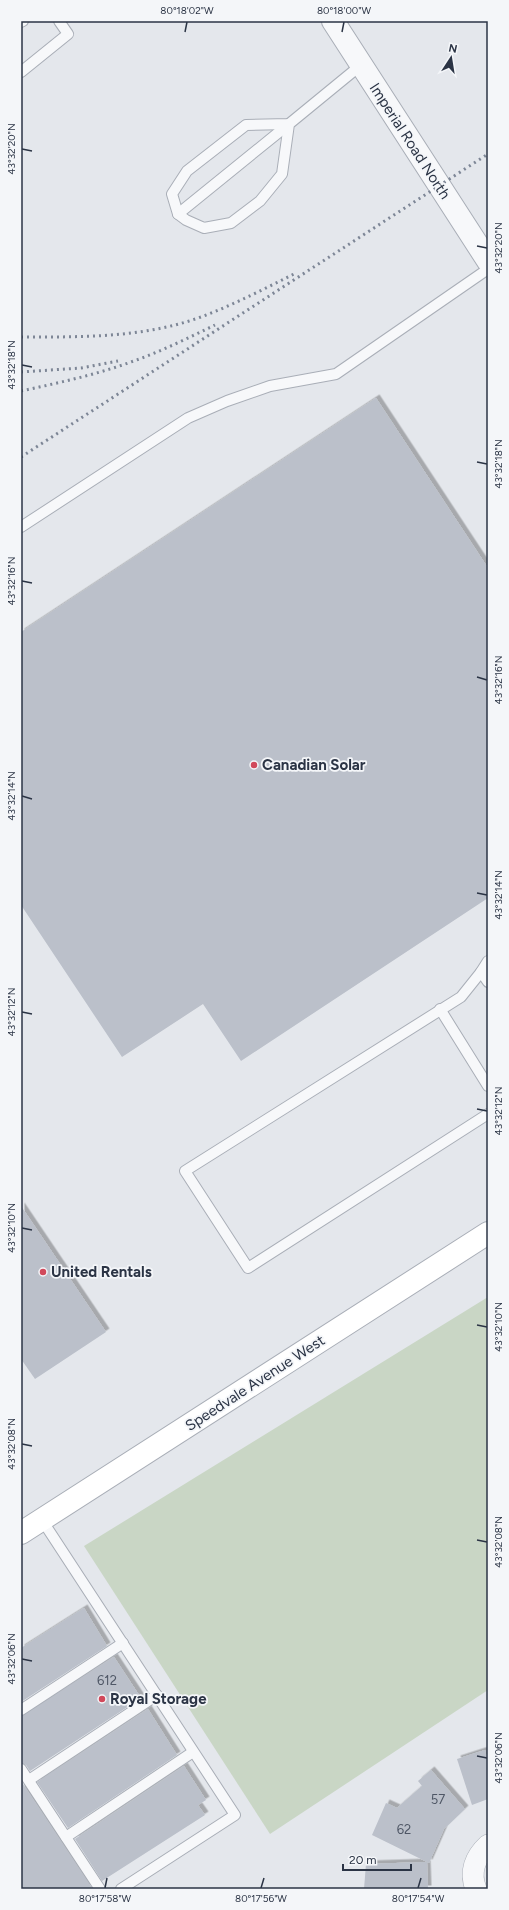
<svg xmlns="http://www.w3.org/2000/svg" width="509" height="1910" font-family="Figtree,sans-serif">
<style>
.green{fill:#c9d6c5}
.building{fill:#bbc0ca;filter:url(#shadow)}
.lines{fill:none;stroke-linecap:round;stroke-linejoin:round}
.service-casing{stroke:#a9aeb7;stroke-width:12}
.minor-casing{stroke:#a9aeb7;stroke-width:22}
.tertiary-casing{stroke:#a9aeb7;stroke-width:24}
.secondary-casing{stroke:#a9aeb7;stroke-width:24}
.service{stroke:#f7f8fa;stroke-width:10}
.minor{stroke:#f7f8fa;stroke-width:21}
.tertiary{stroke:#f7f8fa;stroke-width:22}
.secondary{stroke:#fff;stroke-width:22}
.rail{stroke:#7d8696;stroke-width:3;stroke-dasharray:2 4;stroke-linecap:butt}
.ticks{fill:none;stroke:#2b3445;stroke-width:1.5}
.poi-dot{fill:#d1495b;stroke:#f4f6f9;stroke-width:1.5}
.labels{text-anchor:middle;stroke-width:3.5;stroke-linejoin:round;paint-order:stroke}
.number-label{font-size:13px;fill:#4f5766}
.street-label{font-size:15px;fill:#2b3445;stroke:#f4f6f9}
.poi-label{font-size:15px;font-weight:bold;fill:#2b3445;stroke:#f4f6f9;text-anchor:start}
.neatline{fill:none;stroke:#2b3445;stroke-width:1.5}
.ticks-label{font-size:10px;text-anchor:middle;fill:#2b3445}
</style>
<defs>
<filter id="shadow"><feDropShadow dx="3.5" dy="-3.5" stdDeviation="0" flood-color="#0004"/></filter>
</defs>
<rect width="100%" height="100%" fill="#e4e7ec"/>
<!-- green -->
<path class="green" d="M488 1297V1690L270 1834 84 1546Z"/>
<!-- building -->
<g class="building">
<path d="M376 398 488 568V898L241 1061 203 1004 122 1057 21 905V632Z"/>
<path d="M21 1206 106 1332 35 1379 21 1359Z"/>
<path d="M84 1608 107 1646 21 1702V1648Z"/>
<path d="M114 1657 141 1698 30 1771 26 1765 21 1763V1716Z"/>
<path d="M148 1709 177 1755 68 1828 37 1782Z"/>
<path d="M485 1750 488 1761V1799L472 1805 457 1759Z"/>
<path d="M184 1766 206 1800 198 1805 205 1815 102 1881 75 1839Z"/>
<path d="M431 1770 465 1809 444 1829 429 1863 372 1835 386 1803 397 1808 422 1786 418 1781Z"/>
<path d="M21 1781 92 1888 21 1889Z"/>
<path d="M427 1862 428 1889H364L366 1864Z"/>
</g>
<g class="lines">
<defs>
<g id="service">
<path d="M21 22 23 21"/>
<path d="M21 72 68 34 59 21"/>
<path d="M289 124 282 174 260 201 231 223 204 228 186 220 178 214 172 194 187 171 246 125 289 124 361 65"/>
<path d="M178 214 289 124"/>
<path d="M21 527 188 418 227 401 270 386 336 374 488 269"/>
<path d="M488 961 481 972 488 982"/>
<path d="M481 972 461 997 185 1171 248 1268 488 1114"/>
<path d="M440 1009 488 1086"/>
<path d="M42 1520 235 1815 121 1889"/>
<path d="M21 1710 123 1643"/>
<path d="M21 1769 100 1889"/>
<path d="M29 1780 157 1695"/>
<path d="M66 1837 193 1752"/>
</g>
<path id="minor" d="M476 1889C469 1872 475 1857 488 1845"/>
<path id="tertiary" d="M333 21 488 261"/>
<path id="secondary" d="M21 1533 488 1233"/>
</defs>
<!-- service casing -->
<use href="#service" class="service-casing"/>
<!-- minor casing -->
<use href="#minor" class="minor-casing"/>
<!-- tertiary casing -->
<use href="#tertiary" class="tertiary-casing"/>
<!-- secondary casing -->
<use href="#secondary" class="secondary-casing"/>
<!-- service -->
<use href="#service" class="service"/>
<!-- minor -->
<use href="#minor" class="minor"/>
<!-- tertiary -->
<use href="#tertiary" class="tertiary"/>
<!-- secondary -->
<use href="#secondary" class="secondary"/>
<!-- rail -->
<g class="rail">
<path d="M21 337C82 337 143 338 201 317 233 305 264 289 294 274"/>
<path d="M21 372 81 368 118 361"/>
<path d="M21 391C58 383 95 375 131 362 160 352 188 338 215 325"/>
<path d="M21 457 488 154"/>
</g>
</g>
<!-- ticks -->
<path class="ticks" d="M185 32 187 22M342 32 344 22M22 149 32 151M477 246 487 248M22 365 32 367M477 462 487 464M22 581 32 583M477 677 487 680M22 796 32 799M477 893 487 895M22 1012 32 1014M477 1109 487 1111M22 1228 32 1230M477 1325 487 1327M22 1444 32 1446M477 1540 487 1542M22 1659 32 1661M477 1756 487 1758M105 1888 107 1878M261 1888 264 1878M418 1888 421 1878"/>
<!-- markers -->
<g class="poi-dot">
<circle cx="254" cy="765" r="4"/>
<circle cx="43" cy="1272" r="4"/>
<circle cx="102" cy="1699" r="4"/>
</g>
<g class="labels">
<!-- number labels -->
<g class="number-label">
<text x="107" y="1685">612</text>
<text x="438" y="1804">57</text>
<text x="404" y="1834">62</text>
</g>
<!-- street labels -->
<g class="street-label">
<text transform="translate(410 141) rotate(57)" y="5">Imperial Road North</text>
<text transform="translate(255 1383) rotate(-33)" y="5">Speedvale Avenue West</text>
</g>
<!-- poi labels -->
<g class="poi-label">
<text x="262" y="770">Canadian Solar</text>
<text x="51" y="1277">United Rentals</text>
<text x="110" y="1704">Royal Storage</text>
</g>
</g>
<!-- border -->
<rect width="509" height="1910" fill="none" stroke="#f4f6f9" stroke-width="44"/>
<!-- north arrow -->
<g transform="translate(451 58) rotate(12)" stroke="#f4f6f9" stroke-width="3" paint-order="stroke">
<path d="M0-3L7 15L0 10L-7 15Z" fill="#2b3445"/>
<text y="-6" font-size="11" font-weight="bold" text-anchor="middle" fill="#2b3445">N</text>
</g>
<!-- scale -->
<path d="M343 1864v6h68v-6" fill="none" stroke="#2b3445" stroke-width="2"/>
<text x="349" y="1864" font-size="12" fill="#2b3445" stroke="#f4f6f9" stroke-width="3" paint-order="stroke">20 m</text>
<rect x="22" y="22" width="465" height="1866" class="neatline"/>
<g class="ticks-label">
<text x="187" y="14">80°18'02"W</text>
<text x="344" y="14">80°18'00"W</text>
<text transform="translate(11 149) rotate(-90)" y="4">43°32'20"N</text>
<text transform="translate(498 248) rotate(-90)" y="4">43°32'20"N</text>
<text transform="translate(11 365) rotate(-90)" y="4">43°32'18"N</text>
<text transform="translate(498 464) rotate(-90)" y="4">43°32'18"N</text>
<text transform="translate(11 581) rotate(-90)" y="4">43°32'16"N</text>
<text transform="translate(498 680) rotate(-90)" y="4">43°32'16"N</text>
<text transform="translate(11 796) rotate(-90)" y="4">43°32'14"N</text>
<text transform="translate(498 895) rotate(-90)" y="4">43°32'14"N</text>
<text transform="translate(11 1012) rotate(-90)" y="4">43°32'12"N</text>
<text transform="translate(498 1111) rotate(-90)" y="4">43°32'12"N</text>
<text transform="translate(11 1228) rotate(-90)" y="4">43°32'10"N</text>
<text transform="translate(498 1327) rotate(-90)" y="4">43°32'10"N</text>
<text transform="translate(11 1444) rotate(-90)" y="4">43°32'08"N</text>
<text transform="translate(498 1542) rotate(-90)" y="4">43°32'08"N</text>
<text transform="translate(11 1659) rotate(-90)" y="4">43°32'06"N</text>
<text transform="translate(498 1758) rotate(-90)" y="4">43°32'06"N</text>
<text x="105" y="1902">80°17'58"W</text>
<text x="261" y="1902">80°17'56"W</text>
<text x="418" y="1902">80°17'54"W</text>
</g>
</svg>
